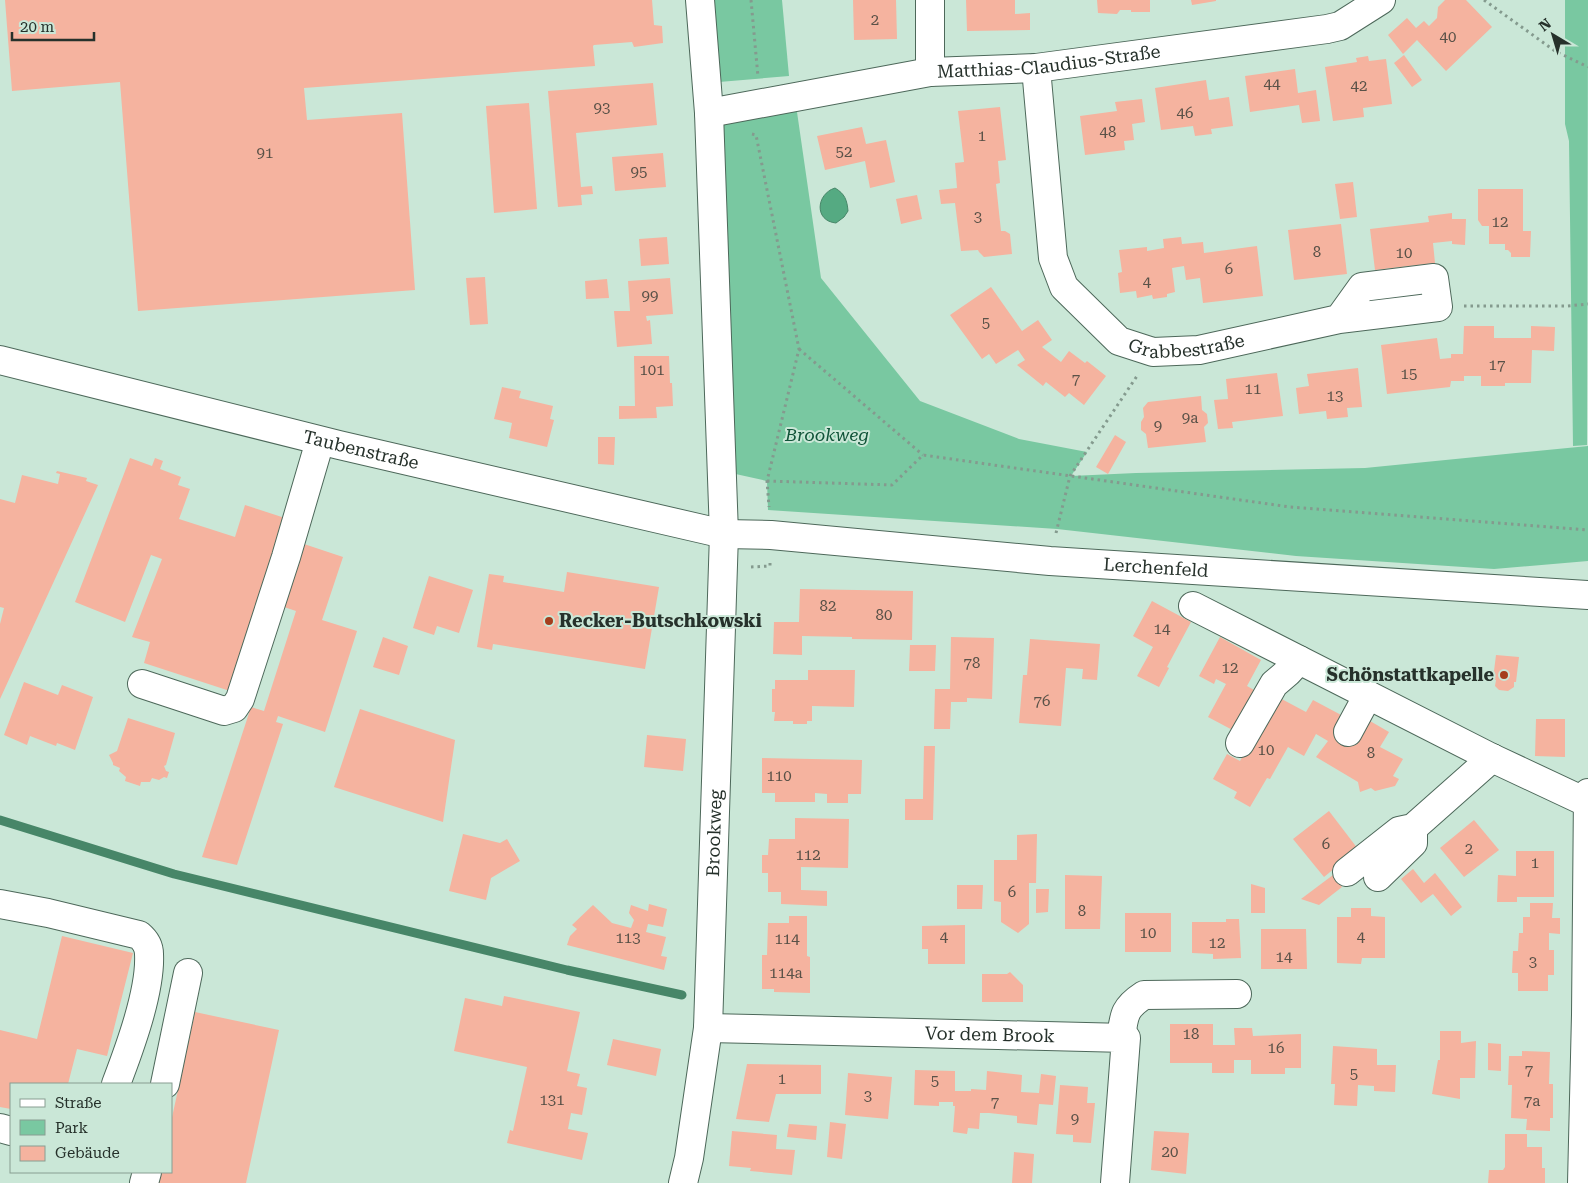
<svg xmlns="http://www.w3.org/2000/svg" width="1588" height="1183" font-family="'Roboto Serif',serif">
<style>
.green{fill:#79c8a1}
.water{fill:#55aa82;stroke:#478668}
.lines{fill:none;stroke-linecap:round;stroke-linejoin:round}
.stream{stroke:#478668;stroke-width:9}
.building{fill:#f5b39f}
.minor-casing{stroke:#4d685a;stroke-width:30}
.path{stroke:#849a8e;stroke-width:3;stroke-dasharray:2.5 4;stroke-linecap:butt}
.minor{stroke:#fff;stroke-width:28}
.poi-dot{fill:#a53e1d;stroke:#cae7d7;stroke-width:2}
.labels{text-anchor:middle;stroke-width:4;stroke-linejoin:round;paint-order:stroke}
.number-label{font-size:15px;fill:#5a5248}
.street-label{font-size:18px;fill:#26312b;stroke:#cae7d7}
.park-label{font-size:18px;font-style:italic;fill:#115439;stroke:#cae7d7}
.poi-label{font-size:18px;font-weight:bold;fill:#26312b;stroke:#cae7d7;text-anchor:start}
</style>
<rect width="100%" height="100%" fill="#cae7d7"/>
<!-- green -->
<g class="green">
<path d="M700 0H782L789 76 707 83Z"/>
<path d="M1565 0H1588L1587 445 1573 446 1569 141 1565 124Z"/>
<path d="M760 104 797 112 821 278 920 401 1019 439 1087 452 1071 476 1136 473 1365 468 1588 446V561L1494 569 1296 556 1057 529 768 510 767 481 722 471 709 113Z"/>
</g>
<!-- water -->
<path class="water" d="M835 188C845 194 847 200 848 211L844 217 836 223C814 221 816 194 835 188Z"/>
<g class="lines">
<!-- stream -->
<path class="stream" d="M0 820 174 874 567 970 682 995"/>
</g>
<!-- building -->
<g class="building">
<path d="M5 0H652L654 25 662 26 663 43 634 47 632 42 594 45 593 46 595 66 304 88 307 120 402 113 415 290 138 311 120 82 12 91Z"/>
<path d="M853 0H896L897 39 854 40Z"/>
<path d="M966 0H1015V14L1030 13V30L967 31Z"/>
<path d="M1097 0H1150V12H1131V10H1120L1117 14 1098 13Z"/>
<path d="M1191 0H1216V1L1192 5Z"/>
<path d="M1445 0H1466L1492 27 1446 71 1417 40 1403 54 1388 35 1407 18 1416 28 1424 21 1429 26 1437 18 1438 7Z"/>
<path d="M1404 55 1422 80 1412 87 1394 63Z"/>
<path d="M1368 56 1369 61 1386 59 1392 104 1363 108 1364 117 1333 121 1325 67 1357 62 1356 58Z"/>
<path d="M1295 69 1298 93 1316 90 1320 121 1302 123 1299 105 1250 112 1245 76Z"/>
<path d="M1206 80 1209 100 1229 97 1233 126 1211 129 1212 134 1195 136 1193 126 1161 130 1155 88Z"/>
<path d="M653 83 657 125 576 133 581 187 592 186 593 194 581 195 582 205 558 207 548 91Z"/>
<path d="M1142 99 1145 122 1132 124 1134 140 1124 141 1125 150 1085 155 1080 116 1117 111 1115 102Z"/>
<path d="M529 103 537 209 494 213 486 106Z"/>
<path d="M1000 107 1006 160 998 161 1000 183 996 184 1001 231H1005L1010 234 1012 254 984 257 979 252 978 250 961 251 955 203 941 204 939 190 957 188 955 163 964 162 958 111Z"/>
<path d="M862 127 866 144 886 140 895 182 870 188 865 161 825 170 817 136Z"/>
<path d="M663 153 666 187 615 191 612 157Z"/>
<path d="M1353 182 1357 217 1340 219 1335 184Z"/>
<path d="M1478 189H1523V231H1531L1530 257H1511V253L1508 250H1505V244H1489V226H1482L1478 220Z"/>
<path d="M917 195 922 219 901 224 896 199Z"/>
<path d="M1452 213V219H1466L1465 245 1452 244V241L1433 243 1435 263 1375 270 1370 229 1429 222 1428 216Z"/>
<path d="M1341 224 1347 274 1294 280 1288 230Z"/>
<path d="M667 237 669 264 641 266 639 239Z"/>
<path d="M1181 237 1182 244 1203 242 1204 253 1257 246 1263 296 1203 303 1200 278 1186 280 1184 266 1172 268 1175 292 1167 294V297L1153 299 1152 295 1137 298 1136 291 1120 293 1118 273 1122 272 1119 250 1147 247V251L1164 248 1163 239Z"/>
<path d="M485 277 488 324 470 325 466 278Z"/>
<path d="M670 278 673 314 646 316 647 321 650 320 652 344 617 347 614 311H630L628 281Z"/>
<path d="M607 279 609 298 586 299 585 281Z"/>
<path d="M991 287 1022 331 1038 320 1052 340 1042 347 1061 362 1069 351 1085 363 1087 361 1106 376 1084 405 1069 393 1065 397 1046 382 1043 386 1017 365 1025 360 1018 350 996 364 989 354 982 359 950 315Z"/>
<path d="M1464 326H1494V338H1531V326L1555 327 1554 351 1532 350 1531 383H1505V386H1481V376H1464V381H1451L1450 387 1387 394 1381 345 1437 338 1440 359 1451 358V354H1463Z"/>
<path d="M634 356H669L670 383H672L673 406 656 407 657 418 619 419V406H635Z"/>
<path d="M1358 368 1362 407 1347 408 1348 417 1327 419 1326 411 1299 414 1296 388 1309 386 1307 374Z"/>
<path d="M1277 373 1283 416 1232 422 1233 428 1218 429 1214 400 1228 399 1226 379Z"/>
<path d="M502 387 521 391 519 398 553 406 550 419 554 420 547 447 509 438 512 423 494 419Z"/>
<path d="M1201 396 1202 410 1207 414 1208 423 1204 427 1206 442 1148 448 1146 434 1141 430V422L1144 417 1143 408 1148 402Z"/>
<path d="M1115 435 1126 442 1108 474 1096 467Z"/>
<path d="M598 437H615L614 465 598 464Z"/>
<path d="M130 458 152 466 155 458 163 461 160 469 181 477 178 485 190 489 179 519 235 537 245 505 288 519 233 692 144 663 150 642 132 637 162 559 151 555 125 622 75 602Z"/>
<path d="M57 471 87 478 86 481 98 485 0 699V624L4 608 0 607V499L15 503 22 475 58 484 60 474 56 473Z"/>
<path d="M304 544 343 557 322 620 357 631 325 732 278 716 276 722 283 724 237 865 202 857 251 707 264 711 296 611 284 607Z"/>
<path d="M567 572 659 587 645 669 493 644 492 650 477 647 489 574 504 576 503 582 564 592Z"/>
<path d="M429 576 473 590 459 633 437 626 434 635 413 628Z"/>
<path d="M800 589 913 591 912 640 852 639V637L802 636V655L773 654 774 622H799Z"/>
<path d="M1152 601 1191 622 1167 667 1169 668 1159 687 1137 676 1153 647 1133 636Z"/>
<path d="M383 637 408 646 399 675 373 667Z"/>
<path d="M951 637 994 638 992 699 967 698V702H951L950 729H934L935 689H950Z"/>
<path d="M1220 637 1261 660 1247 686 1263 695 1240 734 1208 717 1226 684 1216 679 1214 684 1199 676Z"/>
<path d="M1030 639 1100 644 1097 680 1082 679 1083 669 1066 668 1061 726 1019 723 1023 675H1027Z"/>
<path d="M910 645H936L935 671H909Z"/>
<path d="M1496 655 1519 657 1516 682H1514V687L1508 691 1499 690 1495 686 1496 680 1493 679Z"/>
<path d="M808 670H855L854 707 812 706V721H807V724H793V721H774L775 712H772V689H775V680H808Z"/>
<path d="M24 682 58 695 62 685 93 697 75 750 57 743 56 746 30 736 27 745 4 735Z"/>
<path d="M1276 696 1306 712 1313 700 1343 716 1333 733 1356 745 1370 721 1389 732 1380 747 1403 759 1393 776 1399 779 1395 786 1375 791 1371 788 1360 792 1358 782 1316 757 1328 741 1316 734 1304 756 1288 747 1270 779 1267 778 1250 807 1234 798 1237 792 1213 779 1227 754 1240 761Z"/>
<path d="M360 709 455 740 443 822 334 787Z"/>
<path d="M128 718 175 733 166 765 164 766 166 771 169 772 167 778 164 777 159 780 152 778 150 782H141L140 786 125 781 126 777 119 771 120 768 113 765V763L109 755 117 751Z"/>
<path d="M1536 719H1565V757L1535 756Z"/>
<path d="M647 735 686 739 683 771 644 767Z"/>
<path d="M924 746H935L933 820H905V799H923Z"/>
<path d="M762 758 862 760 861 794H848V803H827V794L815 793V802H775V793H762Z"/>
<path d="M1329 811 1358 849 1324 877 1293 839Z"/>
<path d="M795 818 849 819 848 868 801 867V890L827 891V906L781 904V892H768V873H762V855H768L769 839H795Z"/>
<path d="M1474 820 1499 850 1464 877 1440 848Z"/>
<path d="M463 834 500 843 507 839 520 861 491 878 486 900 449 891Z"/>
<path d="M1037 834 1036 883H1029V924L1018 933 1001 922V902L994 901V860H1017V835Z"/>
<path d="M1516 851H1554V897H1517V902H1497L1498 875 1516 876Z"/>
<path d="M1413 869 1424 883 1435 873 1462 907 1451 916 1433 894 1421 903 1401 879Z"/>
<path d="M1065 875 1102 876 1100 929H1065Z"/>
<path d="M1333 875 1342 887 1319 905 1301 899Z"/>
<path d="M1251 884 1265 888V913H1251Z"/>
<path d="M957 885H983L982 909H957Z"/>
<path d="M1036 889H1049L1048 912 1036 913Z"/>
<path d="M1530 903H1553L1552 918H1560V934L1549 933V950H1554V975H1548V991H1518V973H1512L1513 951H1518L1519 933H1523V917H1530Z"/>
<path d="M649 904 667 909 663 927 648 924 646 932 666 937 661 956 667 957 664 970 567 945 570 936 577 929 572 925 593 905 612 923 631 928 634 920 629 913 631 905 648 911Z"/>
<path d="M1351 908H1371V916L1385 917V958H1362L1361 964 1337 963V917H1351Z"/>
<rect x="1125" y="913" width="46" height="39"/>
<path d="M789 916H807V956L810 957V993L774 992V989H762V955H767L768 923H789Z"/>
<path d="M1226 919H1239L1241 958 1213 959V954L1192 953V922H1226Z"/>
<path d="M965 925V964H928V949H922V926Z"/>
<path d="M1261 929H1306L1307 969H1261Z"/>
<path d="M62 936 133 953 107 1056 77 1049 68 1084H11V1109L0 1107V1030L37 1039Z"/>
<path d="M1010 972 1023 985V1002H982V974H1007Z"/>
<path d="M504 996 580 1012 567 1071 580 1074 577 1086 587 1088 582 1115 571 1113 568 1129 588 1133 582 1160 507 1143 510 1130 513 1131 527 1067 454 1051 465 998 502 1006Z"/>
<path d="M195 1012 279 1030 246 1183H158L160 1172H171V1122Z"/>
<path d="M1170 1024H1213V1045H1235L1234 1028H1252L1253 1036 1301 1034V1068H1285V1074H1251V1060H1234V1073H1212V1063H1170Z"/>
<path d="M1440 1031H1461V1043L1476 1041 1475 1078H1460V1099L1432 1094 1438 1060H1440Z"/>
<path d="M613 1039 661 1049 656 1076 607 1065Z"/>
<path d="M1488 1043 1501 1044V1071L1488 1070Z"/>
<path d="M1333 1046 1377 1049V1065H1396L1395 1092 1374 1091V1086L1358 1085 1357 1106 1334 1105 1335 1084H1331Z"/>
<path d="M1522 1051 1550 1052 1549 1084H1553V1118H1550V1131L1526 1130 1527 1119 1511 1118 1512 1085H1508L1509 1056H1522Z"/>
<path d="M747 1064 821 1065V1094H776L769 1122 736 1119Z"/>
<path d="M915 1070 955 1071V1091H971V1089L986 1090 987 1071 1022 1075 1021 1092 1039 1093 1041 1074 1056 1076 1053 1105 1039 1104 1037 1125 1017 1123V1116L989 1113H980L979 1129 968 1128 967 1134 953 1132 955 1106H953V1102H939V1106L914 1105Z"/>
<path d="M848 1073 892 1077 888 1119 845 1115Z"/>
<path d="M1060 1085 1088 1087 1087 1103H1095L1091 1143 1073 1142V1135L1056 1134Z"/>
<path d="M830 1122 846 1124 842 1159 827 1157Z"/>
<path d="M789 1124 817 1126 816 1140 787 1137Z"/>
<path d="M732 1131 777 1135 776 1149 795 1150 792 1175 750 1171 751 1168 729 1166Z"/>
<path d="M1154 1131 1189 1133 1186 1174 1151 1170Z"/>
<path d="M1505 1134H1527V1147H1542V1168H1545V1183H1488L1489 1170H1503L1505 1167Z"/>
<path d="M1014 1152 1034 1154 1032 1183H1012Z"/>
</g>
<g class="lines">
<defs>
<g id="minor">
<path d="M930 0V72"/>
<path id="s1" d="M1036 68 1053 258 1064 287 1119 341 1153 352 1199 350 1339 319 1438 307 1434 278 1362 287 1339 319"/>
<path id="s2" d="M709 113 930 72 1036 68 1327 29 1340 26 1381 0"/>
<path id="s3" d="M0 360 339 445 724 534 771 535 1050 561 1588 595"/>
<path d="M1193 606 1492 758 1588 803"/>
<path d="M142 684 224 711 234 708 240 699 286 557 320 441"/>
<path d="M1348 732 1368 695"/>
<path d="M1240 743 1274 684 1288 672 1299 660"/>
<path d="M1347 872 1399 831 1413 828 1492 758"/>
<path d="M1378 877 1413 843V828"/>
<path d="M0 904 48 913 139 935C145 940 149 946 149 954 151 991 129 1050 116 1084"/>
<path id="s4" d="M708 1028 1126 1038 1115 1183"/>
<path d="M1121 1038C1124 1015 1124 1008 1144 995L1237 994"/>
<path d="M165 1084 188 973"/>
<path d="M0 1128 11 1131"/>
<path d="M144 1183 147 1172"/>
<path id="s5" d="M683 1183 689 1158 708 1028 724 534 709 113 700 0"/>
<path d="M1582 1183 1586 1015 1588 793"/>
</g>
</defs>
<!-- minor casing -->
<use href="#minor" class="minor-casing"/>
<!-- path -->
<g class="path">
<path d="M751 0 758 77"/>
<path d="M1484 0 1555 51 1588 67"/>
<path d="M752 134 756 135 799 349 767 481 769 507"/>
<path d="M1464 306H1567L1588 304"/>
<path d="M799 349 923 455"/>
<path d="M767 481 892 485 923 455 1290 507 1588 530"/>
<path d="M1056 533 1070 476 1137 376"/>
<path d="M751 567 770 566V563"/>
</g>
<!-- minor -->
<use href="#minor" class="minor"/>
</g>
<!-- markers -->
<g class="poi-dot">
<circle cx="549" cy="621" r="5"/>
<circle cx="1504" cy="675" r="5"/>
</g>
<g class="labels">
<!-- number labels -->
<g class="number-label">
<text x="875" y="25">2</text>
<text x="1448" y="42">40</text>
<text x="1272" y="89">44</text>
<text x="1359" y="91">42</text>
<text x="602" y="113">93</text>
<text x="1185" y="118">46</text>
<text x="1108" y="137">48</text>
<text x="982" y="141">1</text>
<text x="844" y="157">52</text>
<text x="265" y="158">91</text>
<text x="639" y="177">95</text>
<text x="978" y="222">3</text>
<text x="1500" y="227">12</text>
<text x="1317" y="257">8</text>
<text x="1404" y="258">10</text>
<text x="1229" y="274">6</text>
<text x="1147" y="287">4</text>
<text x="650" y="301">99</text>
<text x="986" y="328">5</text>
<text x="1497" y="370">17</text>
<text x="652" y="375">101</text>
<text x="1409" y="379">15</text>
<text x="1076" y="384">7</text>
<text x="1253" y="394">11</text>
<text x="1335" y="401">13</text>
<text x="1190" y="423">9a</text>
<text x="1158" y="431">9</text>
<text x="828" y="611">82</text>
<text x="884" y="620">80</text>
<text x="1162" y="634">14</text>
<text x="972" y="668">78</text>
<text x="1230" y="673">12</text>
<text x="1042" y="706">76</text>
<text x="1266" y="755">10</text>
<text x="1371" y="758">8</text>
<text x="779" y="781">110</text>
<text x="1326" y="849">6</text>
<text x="1469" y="854">2</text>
<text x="808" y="860">112</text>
<text x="1535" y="868">1</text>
<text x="1012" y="897">6</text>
<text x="1082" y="916">8</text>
<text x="1148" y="938">10</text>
<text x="944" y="942">4</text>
<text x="1361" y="942">4</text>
<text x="628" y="943">113</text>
<text x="787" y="944">114</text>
<text x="1217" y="948">12</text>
<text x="1284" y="962">14</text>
<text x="1533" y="967">3</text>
<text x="786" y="978">114a</text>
<text x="1191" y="1039">18</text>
<text x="1276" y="1053">16</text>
<text x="1529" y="1075">7</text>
<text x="1354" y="1079">5</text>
<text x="782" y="1084">1</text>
<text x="935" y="1086">5</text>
<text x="868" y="1101">3</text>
<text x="552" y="1105">131</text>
<text x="1532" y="1106">7a</text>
<text x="995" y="1107">7</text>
<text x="1075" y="1124">9</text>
<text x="1170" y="1157">20</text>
</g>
<!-- street labels -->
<g class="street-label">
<text dy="6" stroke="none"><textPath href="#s2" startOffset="344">Matthias-Claudius-Straße</textPath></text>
<text dy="6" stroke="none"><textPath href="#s1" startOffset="368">Grabbestraße</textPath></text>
<text dy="6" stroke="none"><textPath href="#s3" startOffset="372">Taubenstraße</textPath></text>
<text dy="6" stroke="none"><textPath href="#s3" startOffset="1178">Lerchenfeld</textPath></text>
<text dy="6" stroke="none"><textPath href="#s5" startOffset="352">Brookweg</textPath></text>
<text dy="6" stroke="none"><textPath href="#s4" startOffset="282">Vor dem Brook</textPath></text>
</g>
<!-- park labels -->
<g class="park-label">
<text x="827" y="441">Brookweg</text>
</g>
<!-- poi labels -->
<g class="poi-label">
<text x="559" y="627">Recker-Butschkowski</text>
<text x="1494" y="681" text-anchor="end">Schönstattkapelle</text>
</g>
</g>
<!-- legend -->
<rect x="10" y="1083" width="162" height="90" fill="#cae7d7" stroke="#889e92"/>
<rect x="20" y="1099" width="25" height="8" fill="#ffffff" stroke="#889e92"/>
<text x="55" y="1108" font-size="15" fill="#26312b">Straße</text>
<rect x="20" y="1120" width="25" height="15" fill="#79c8a1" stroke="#889e92"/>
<text x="55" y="1133" font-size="15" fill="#26312b">Park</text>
<rect x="20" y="1146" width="25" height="15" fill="#f5b39f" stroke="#889e92"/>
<text x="55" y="1158" font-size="15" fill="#26312b">Gebäude</text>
<!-- north arrow -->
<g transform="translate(1553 35) rotate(322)" stroke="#cae7d7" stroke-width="4" paint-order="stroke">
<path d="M0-4L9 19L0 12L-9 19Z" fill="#26312b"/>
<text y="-8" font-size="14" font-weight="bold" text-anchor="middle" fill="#26312b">N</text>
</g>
<!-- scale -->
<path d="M12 32v8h82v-8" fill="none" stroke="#26312b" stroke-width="2.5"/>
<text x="20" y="32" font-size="15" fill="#26312b" stroke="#cae7d7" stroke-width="4" paint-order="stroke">20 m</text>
</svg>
